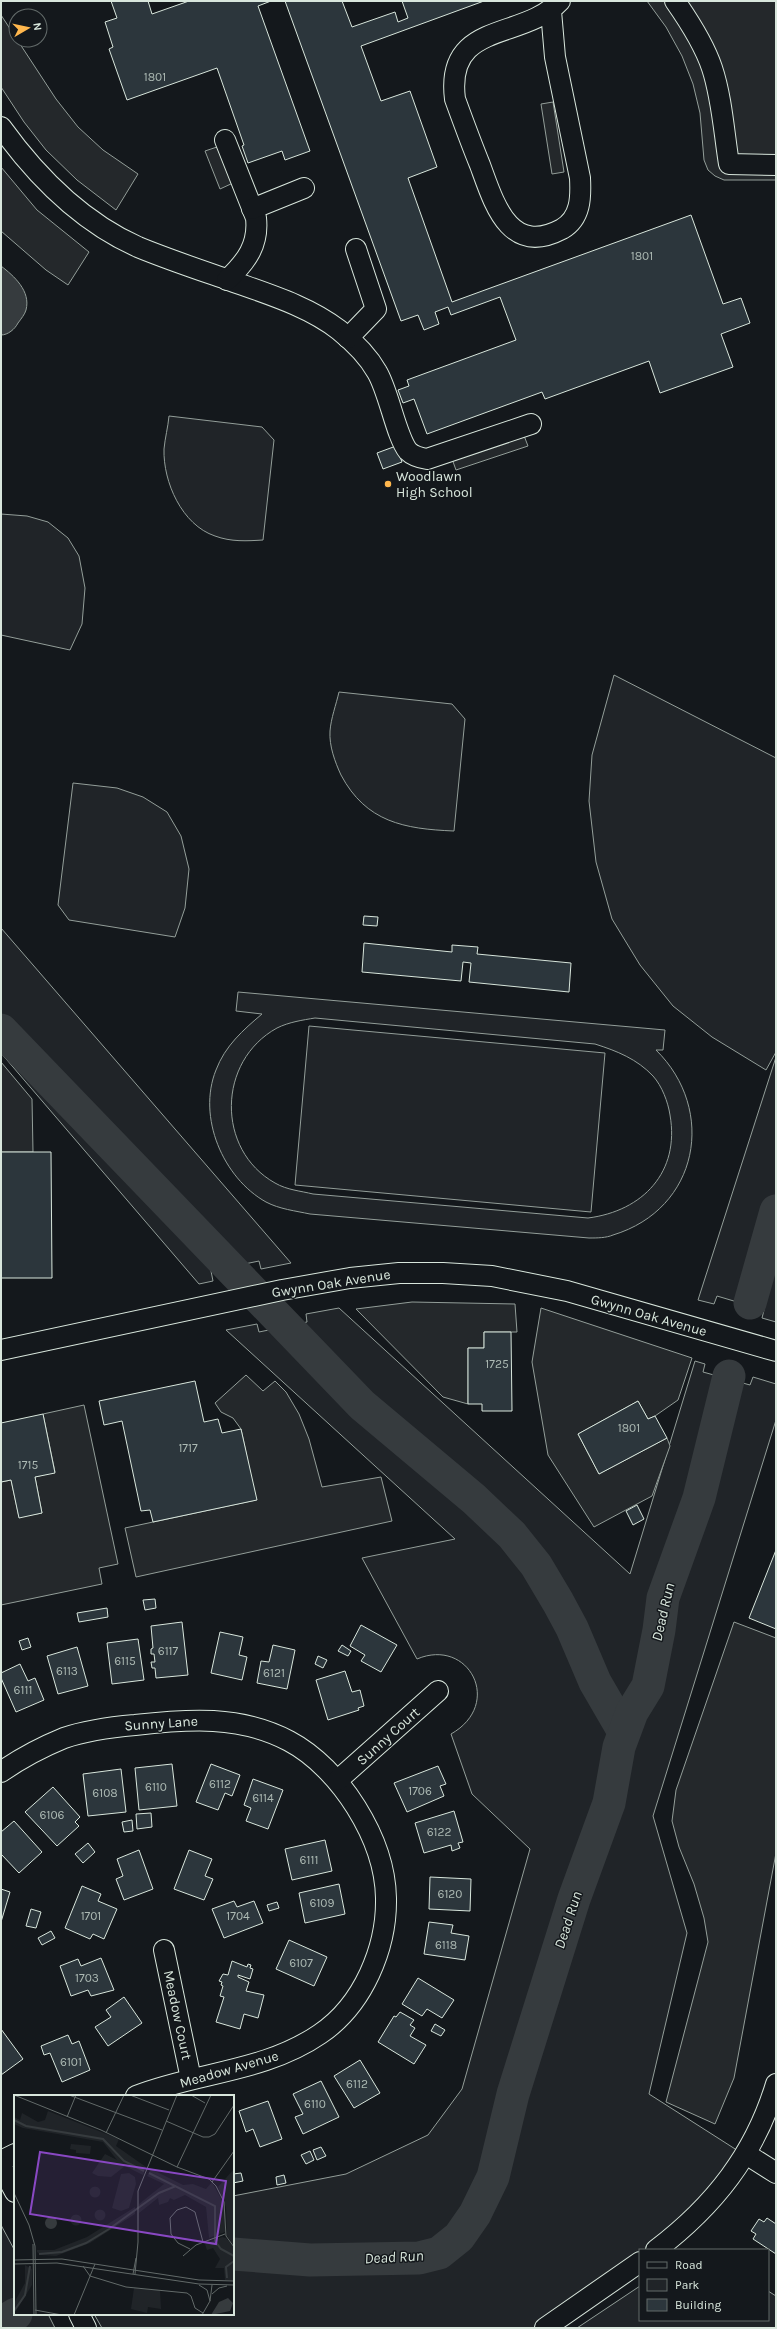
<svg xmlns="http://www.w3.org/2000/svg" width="777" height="2329" font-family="Karla,sans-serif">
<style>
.green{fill:#202428;stroke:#939e99;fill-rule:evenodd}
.parking{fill:#24282b;stroke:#939e99}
.water{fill:#363b3e;stroke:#939e99}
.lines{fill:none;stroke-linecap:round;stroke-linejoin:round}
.river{stroke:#363b3e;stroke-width:33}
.building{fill:#2c363c;stroke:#d8e6dc}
.minor-casing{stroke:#d8e6dc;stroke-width:22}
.minor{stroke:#14181c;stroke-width:20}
.poi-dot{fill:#ffb74d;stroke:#14181c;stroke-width:1.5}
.labels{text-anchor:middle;stroke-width:3;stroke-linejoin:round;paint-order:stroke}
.number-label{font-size:12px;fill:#adbab4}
.poi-label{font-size:14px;fill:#d8e6dc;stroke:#14181c;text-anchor:start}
.street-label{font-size:14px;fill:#d8e6dc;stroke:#14181c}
.water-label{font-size:15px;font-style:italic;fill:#d8e6dc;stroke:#14181c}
.inset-river{fill:none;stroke:#363b3e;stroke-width:2}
.inset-road{fill:none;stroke:#626a69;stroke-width:1}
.view{fill:#8948c3;fill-opacity:0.15;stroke:#8948c3;stroke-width:2}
.inset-edge{fill:none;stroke:#d8e6dc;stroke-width:2}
</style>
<rect width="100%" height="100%" fill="#14181c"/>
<!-- green -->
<g class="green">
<path d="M169 416 262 427 274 440 263 540C247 541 231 542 215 536 182 525 163 482 164 449 165 438 168 427 169 416Z"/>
<path d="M1 514 27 516 48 522 68 538 79 556 85 588 82 624 70 650 1 635Z"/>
<path d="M614 675 776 758V1052L766 1070 712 1037 673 1006 640 965 612 919 596 862 589 801 592 755Z"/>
<path d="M339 692 452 704 465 719 454 831C404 829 366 822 341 775 335 762 329 746 330 731 331 718 336 705 339 692Z"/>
<path d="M73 783 117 788 143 797 167 812 181 836 189 869 185 908 175 937 69 920 58 905Z"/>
<path d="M1 928 291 1263 261 1269 259 1261 211 1271 213 1281 199 1284 1 1053Z"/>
<path d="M238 992 665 1030 663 1050H656C717 1110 699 1209 613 1235 606 1238 597 1238 589 1238L310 1214C296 1211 279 1209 266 1202 223 1178 197 1117 216 1070 225 1046 243 1030 262 1014L236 1011ZM315 1018 595 1044C617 1051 637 1059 653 1076 662 1086 668 1102 670 1115 680 1172 643 1211 588 1218L313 1194C301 1191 287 1190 275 1183 216 1150 217 1061 277 1028 289 1022 303 1020 315 1018Z"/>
<path d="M309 1026 605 1053 591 1212 295 1185Z"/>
<path d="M776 1057V1322L762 1318 764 1310 717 1296 714 1304 698 1300Z"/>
<path d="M339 1308 630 1574 695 1361 705 1364 703 1372 750 1385 753 1377 776 1384V1420L653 1816 687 1933 649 2094 743 2154 657 2250H640V2263L550 2328H102L94 2314H233V2196L346 2174 428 2135 462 2089 530 1849 472 1794 451 1734C504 1704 469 1637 417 1659L362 1558 455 1539 226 1330 257 1324 259 1332 307 1322 306 1314Z"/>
<path d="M1 2225 15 2251V2314H48L55 2328H1Z"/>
<path d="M640 2286V2320H768V2291L776 2296V2328H577Z"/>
</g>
<!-- parking -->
<g class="parking">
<path d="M647 1H776V180H724L715 176 708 170 704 160 700 113 693 84 682 56 666 27Z"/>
<path d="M1 15 56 99 78 127 103 150 138 174 116 210 77 180 46 150 24 122 1 87Z"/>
<path d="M553 102 564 172 552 174 541 104Z"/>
<path d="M217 147 233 183 220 189 205 151Z"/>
<path d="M1 167 37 210 89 252 68 285 46 270 1 231Z"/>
<path d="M523 433 528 446 456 470 451 456Z"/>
<path d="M1 1062 32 1099 33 1152H1Z"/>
<path d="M412 1302 515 1304 517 1332H484V1348H468V1404L443 1397 356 1309Z"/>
<path d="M541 1308 692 1358 678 1400 655 1416 648 1419 638 1401 578 1434 599 1474 667 1438 670 1446 652 1496 594 1527 548 1455 532 1362Z"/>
<path d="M246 1375 263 1391 275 1381 286 1392 299 1414 309 1439 322 1487 381 1477 392 1521 136 1577 125 1528 256 1500 241 1429 233 1418 221 1412 215 1403Z"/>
<path d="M84 1405 118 1564 99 1568 102 1584 1 1605V1482L11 1480 19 1517 42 1513 35 1477 55 1472 43 1414Z"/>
<path d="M734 1622 776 1638V1853L734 2078 715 2124 666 2102 708 1942 704 1918 694 1884 679 1847 672 1821 676 1790Z"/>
</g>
<!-- water -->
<path class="water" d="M1 266C14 276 31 291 26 310 25 314 21 319 18 323 15 329 8 335 1 335Z"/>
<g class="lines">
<!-- river -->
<g class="river">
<path d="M1 1030 362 1405 474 1499 512 1535 536 1565 558 1602 572 1628 595 1682 624 1732"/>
<path d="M750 1303 776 1211"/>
<path d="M233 2254 310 2260 419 2258 439 2253 459 2237 475 2214 493 2177 513 2094 574 1899 609 1803 619 1747 632 1712 648 1686 659 1630 663 1598 699 1498 729 1376"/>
<path d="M1 2323 16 2314"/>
</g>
</g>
<!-- building -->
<g class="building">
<path d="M111 1H148L152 14 189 1H271L258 6 310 151 285 160 282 151 248 163 242 146 244 145 217 68 127 100 109 49 113 47 105 22 117 18Z"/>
<path d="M285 1H342L352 27 395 12 398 22 408 18 402 1H484L361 46 381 101 410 91 437 167 408 178 452 302 691 215 723 304 741 298 750 323 721 334 733 367 660 393 649 361 545 399 542 392 427 434 414 399 403 403 398 390 409 386 407 380 516 340 500 297 451 315 448 307 435 312 439 324 424 330 418 315 401 321Z"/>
<path d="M396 446 402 462 383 469 377 453Z"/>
<path d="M364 916 378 917 377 926 363 925Z"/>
<path d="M364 943 452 952V945L478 947 477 954 571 963 569 992 469 982 471 963 463 962 461 981 362 972Z"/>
<path d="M1 1152H51L52 1278H1Z"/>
<path d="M484 1332H511L512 1411H482V1404H468V1348H484Z"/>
<path d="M195 1381 204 1422 218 1419 222 1433 241 1429 257 1500 153 1522 150 1510 141 1511 122 1421 104 1425 99 1401Z"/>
<path d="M638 1401 648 1419 655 1416 667 1438 599 1474 578 1434Z"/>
<path d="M43 1414 55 1473 35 1477 42 1513 19 1518 11 1480 1 1482V1423Z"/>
<path d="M637 1505 644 1519 633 1525 626 1511Z"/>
<path d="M776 1550V1629L749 1618Z"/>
<path d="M155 1599 156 1608 145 1610 143 1600Z"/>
<path d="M107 1608 108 1617 79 1622 77 1613Z"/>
<path d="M182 1622 188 1675 156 1678 155 1668H152L151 1662H155L154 1654H151V1649L153 1648 151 1626Z"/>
<path d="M361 1625 397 1645 381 1672 361 1661 365 1655 350 1646Z"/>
<path d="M220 1632 243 1637 239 1655 247 1657 242 1680 211 1673Z"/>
<path d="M28 1638 31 1647 22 1650 19 1641Z"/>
<path d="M138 1639 144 1680 112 1684 107 1643Z"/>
<path d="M273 1645 295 1650 287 1689 257 1683 261 1661 269 1662Z"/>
<path d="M342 1645 351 1651 348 1656 338 1651Z"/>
<path d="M77 1647 88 1686 58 1694 47 1656Z"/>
<path d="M318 1656 327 1660 323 1668 315 1664Z"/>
<path d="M20 1664 28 1681 35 1678 44 1700 16 1712 1 1678V1673Z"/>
<path d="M345 1671 352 1692 360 1690 364 1706 358 1708 359 1710 328 1720 316 1680Z"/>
<path d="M172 1764 177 1806 139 1810 135 1768Z"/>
<path d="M211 1764 240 1775 232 1796 225 1793 218 1810 196 1802Z"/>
<path d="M438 1766 446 1784 440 1786 444 1796 407 1812 394 1783Z"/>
<path d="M121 1769 126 1812 88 1816 83 1774Z"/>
<path d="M253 1779 283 1790 268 1829 246 1821 251 1808 244 1805Z"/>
<path d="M53 1787 80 1817 75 1822 79 1826 57 1846 25 1812Z"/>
<path d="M454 1811 463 1842 458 1843 460 1848 452 1851 451 1845 424 1853 415 1823Z"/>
<path d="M151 1813 152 1827 137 1829 136 1814Z"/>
<path d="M132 1820 133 1831 124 1832 122 1822Z"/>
<path d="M14 1821 42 1852 19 1873 1 1854V1832Z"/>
<path d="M325 1840 332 1871 292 1880 285 1849Z"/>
<path d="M88 1843 95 1852 83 1863 75 1854Z"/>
<path d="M139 1850 153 1889 124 1900 116 1879 123 1876 117 1859Z"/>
<path d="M189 1850 212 1859 205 1876 213 1879 204 1900 174 1889Z"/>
<path d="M430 1877 471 1879 470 1911 429 1909Z"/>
<path d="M339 1884 345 1914 305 1923 299 1893Z"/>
<path d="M82 1886 101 1894 98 1901 117 1909 104 1939 93 1934 90 1939 65 1928Z"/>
<path d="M1 1889 10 1892 1 1922Z"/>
<path d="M234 1901 237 1907 254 1901 263 1923 224 1938 212 1909Z"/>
<path d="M277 1902 279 1908 269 1911 267 1905Z"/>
<path d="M31 1909 41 1912 36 1928 26 1926Z"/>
<path d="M429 1922 453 1925 451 1933 469 1936 465 1960 424 1954Z"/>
<path d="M51 1931 55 1938 42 1945 38 1938Z"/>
<path d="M289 1940 327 1957 314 1986 276 1969Z"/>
<path d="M101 1958 114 1990 91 1996 88 1990 71 1996 60 1966 78 1959 81 1966Z"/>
<path d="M232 1961 247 1967 248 1964 251 1965 250 1968 253 1969 250 1979 238 1975V1977L249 1982 246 1991 264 1995 258 2018 244 2014 240 2029 216 2022 224 1997 220 1996 223 1986 221 1985 222 1982 219 1981 223 1974 228 1975Z"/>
<path d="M418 1978 454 2000 442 2018 427 2009 422 2016 402 2004Z"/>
<path d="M124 1997 142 2023 108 2046 95 2027 111 2017 106 2010Z"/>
<path d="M400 2012 414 2020 410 2025 415 2028 410 2036 426 2045 414 2064 378 2042 394 2016 396 2017Z"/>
<path d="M435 2024 445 2030 441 2036 431 2031Z"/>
<path d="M1 2029 23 2059 1 2075Z"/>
<path d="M68 2035 72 2044 79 2041 90 2070 62 2082 50 2053 44 2055 41 2046Z"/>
<path d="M360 2060 380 2093 354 2108 334 2076Z"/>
<path d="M321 2081 339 2117 303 2134 295 2117 303 2114 293 2094Z"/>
<path d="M268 2101 282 2139 260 2147 253 2129 246 2132 239 2111Z"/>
<path d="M321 2147 326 2156 317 2160 313 2150Z"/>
<path d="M310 2151 314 2160 306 2164 301 2155Z"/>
<path d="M241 2173 243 2181 233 2183V2174Z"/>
<path d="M284 2175 286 2183 277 2185 276 2177Z"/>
<path d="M767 2218 776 2224V2254L753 2239 756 2234 751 2231 759 2219 764 2222Z"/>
</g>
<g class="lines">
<defs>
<g id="minor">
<path d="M675 1C689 21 704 44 712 68 722 98 724 133 729 164L776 165"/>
<path d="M551 11 555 57 580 178C581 197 581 218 562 229 509 257 494 203 480 165 471 143 463 121 455 99 445 20 523 41 560 1"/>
<path d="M1 127C37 177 82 222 138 247 167 259 197 269 226 279 264 293 307 305 339 330 354 342 368 356 377 372 389 392 396 436 408 451 413 456 421 458 427 459L531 424"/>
<path d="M225 140 256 218C259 245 246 262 227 280"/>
<path d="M252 209 304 188"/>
<path d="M348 338 376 309 356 249"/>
<path d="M1 1350 282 1290 350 1278 399 1273H443L492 1276 567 1291 776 1351"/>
<path d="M1 1772C21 1758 42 1747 64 1738 87 1730 112 1727 135 1725 188 1719 240 1715 289 1741 340 1768 385 1839 386 1898 387 1948 363 2005 320 2034 265 2072 197 2072 136 2096"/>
<path d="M338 1780 438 1691"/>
<path d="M164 1950 191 2079"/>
<path d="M746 2154 776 2173"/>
<path d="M1 2161 15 2154"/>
<path d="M1 2166 15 2192"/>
<path d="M656 2250C714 2206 755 2154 776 2084"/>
<path d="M79 2314 86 2328"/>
<path d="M545 2328 640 2262"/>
</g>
</defs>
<!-- minor casing -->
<use href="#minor" class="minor-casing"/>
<!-- minor -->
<use href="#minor" class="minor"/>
</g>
<!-- markers -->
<circle class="poi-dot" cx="388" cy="484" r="4"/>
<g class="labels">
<!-- number labels -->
<g class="number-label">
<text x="155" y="81">1801</text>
<text x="642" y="260">1801</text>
<text x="497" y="1368">1725</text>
<text x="629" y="1432">1801</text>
<text x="188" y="1452">1717</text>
<text x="28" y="1469">1715</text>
<text x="168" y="1655">6117</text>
<text x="125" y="1665">6115</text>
<text x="67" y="1675">6113</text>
<text x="274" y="1677">6121</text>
<text x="23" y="1694">6111</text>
<text x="220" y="1788">6112</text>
<text x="156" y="1791">6110</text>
<text x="420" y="1795">1706</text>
<text x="105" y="1797">6108</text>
<text x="263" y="1802">6114</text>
<text x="52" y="1819">6106</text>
<text x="439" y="1836">6122</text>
<text x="309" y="1864">6111</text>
<text x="450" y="1898">6120</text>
<text x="322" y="1907">6109</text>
<text x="91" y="1920">1701</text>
<text x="238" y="1920">1704</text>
<text x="446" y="1949">6118</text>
<text x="301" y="1967">6107</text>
<text x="87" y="1982">1703</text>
<text x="71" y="2066">6101</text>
<text x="357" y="2088">6112</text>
<text x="315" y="2108">6110</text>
</g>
<!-- poi labels -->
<g class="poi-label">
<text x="396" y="481">Woodlawn<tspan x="396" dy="16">High School</tspan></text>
</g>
<!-- street labels -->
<g class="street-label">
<text transform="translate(331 1283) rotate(-9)" y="5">Gwynn Oak Avenue</text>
<text transform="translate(649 1315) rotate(16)" y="5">Gwynn Oak Avenue</text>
<text transform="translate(161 1723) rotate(-4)" y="5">Sunny Lane</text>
<text transform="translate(388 1736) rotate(-42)" y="5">Sunny Court</text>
<text transform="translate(178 2015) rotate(78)" y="5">Meadow Court</text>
<text transform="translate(229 2069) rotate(-16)" y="5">Meadow Avenue</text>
</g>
<!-- water labels -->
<g class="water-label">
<text transform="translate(663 1612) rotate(-77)" y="5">Dead Run</text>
<text transform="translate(568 1920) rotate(-72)" y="5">Dead Run</text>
<text transform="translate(394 2257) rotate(-3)" y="5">Dead Run</text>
</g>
</g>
<!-- overview -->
<g transform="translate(14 2095)">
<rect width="220" height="220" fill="#14181c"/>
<path d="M34 16 105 44 102 51 132 72 129 80 111 71 97 82 84 81 78 78 91 59 103 65 89 47 9 33 0 29V22L6 25 8 18 24 27 31 25ZM57 49 77 51 76 59 62 58V55L56 54ZM137 74 169 90 179 89 192 94 198 87 211 111V137L195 143 192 112 171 100 160 105 156 103 154 107 145 110 144 103 125 118V109L150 89 133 81ZM220 74V151L213 141 212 112 204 92ZM115 78 121 82 122 89 115 113 107 116 98 113 107 79ZM75.5 97a5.5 5.5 0 1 1 11 0a5.5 5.5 0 1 1-11 0ZM121 112V119L76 148 42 161 27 160 23 157V155H40L73 142ZM80.5 120a5.5 5.5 0 1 1 11 0a5.5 5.5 0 1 1-11 0ZM56.5 125a5.5 5.5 0 1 1 11 0a5.5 5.5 0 1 1-11 0ZM208 142 212 143 220 152V185H211L210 173H201L206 164 199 153 193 155 191 149ZM11 170 18 174V190L0 219V208L11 188ZM120 193 146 195 147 214 134 212 133 218 117 214Z" fill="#202428"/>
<path d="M31 128a6 6 0 1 1 12 0a6 6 0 1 1-12 0ZM214 203 219 208 216 216 197 220 205 207Z" fill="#363b3e"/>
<path class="inset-river" d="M0 25 12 31 89 44 110 66 130 76M135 78 201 111V146L207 154 220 161M25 159 48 157 72 148 95 134 145 98 162 91M213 183 212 172 220 166M0 216 11 200 16 171"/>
<path class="inset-road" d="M0 0 87 35 163 72 195 84 202 91 210 107 212 141 220 152M55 0 148 35M116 0 155 15M177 0 191 8M53 22 62 0M152 26 189 42H195L201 39 220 10M92 38 110 0M163 72 197 0M198 87 220 56M0 98 15 130 21 151 22 220M19 149 20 220M176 154 164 148 157 139 156 123 163 115 172 112 181 117 189 147M169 161 182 150 211 139M0 165 48 164 185 185 220 186M0 169 43 168 185 189 220 190M69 171 76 181M119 179 122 163M121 179 124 147V96L163 0M76 181 112 192 173 198 177 201 181 213 189 218M185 190 193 195 196 206M198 199 205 193 213 191M21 215 48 220M60 220 81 169M188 220 196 206 198 190"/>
<path class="view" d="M26 57 212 86 202 149 16 119Z"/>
<rect width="220" height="220" class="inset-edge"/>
</g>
<!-- border -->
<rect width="777" height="2329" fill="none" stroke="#d8e6dc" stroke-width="4"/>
<!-- legend -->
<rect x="639" y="2249" width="130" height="72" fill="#14181c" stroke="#626a69"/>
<rect x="647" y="2262" width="20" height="6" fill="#14181c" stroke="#626a69"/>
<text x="675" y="2269" font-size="12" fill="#d8e6dc">Road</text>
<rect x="647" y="2279" width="20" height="12" fill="#202428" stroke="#626a69"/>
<text x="675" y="2289" font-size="12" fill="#d8e6dc">Park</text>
<rect x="647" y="2299" width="20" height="12" fill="#2c363c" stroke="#626a69"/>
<text x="675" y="2309" font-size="12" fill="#d8e6dc">Building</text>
<!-- north arrow -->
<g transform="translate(28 28) rotate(81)"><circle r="19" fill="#14181c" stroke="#626a69"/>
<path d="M0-3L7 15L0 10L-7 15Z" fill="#ffb74d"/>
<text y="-6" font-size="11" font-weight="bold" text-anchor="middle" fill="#d8e6dc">N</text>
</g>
</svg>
